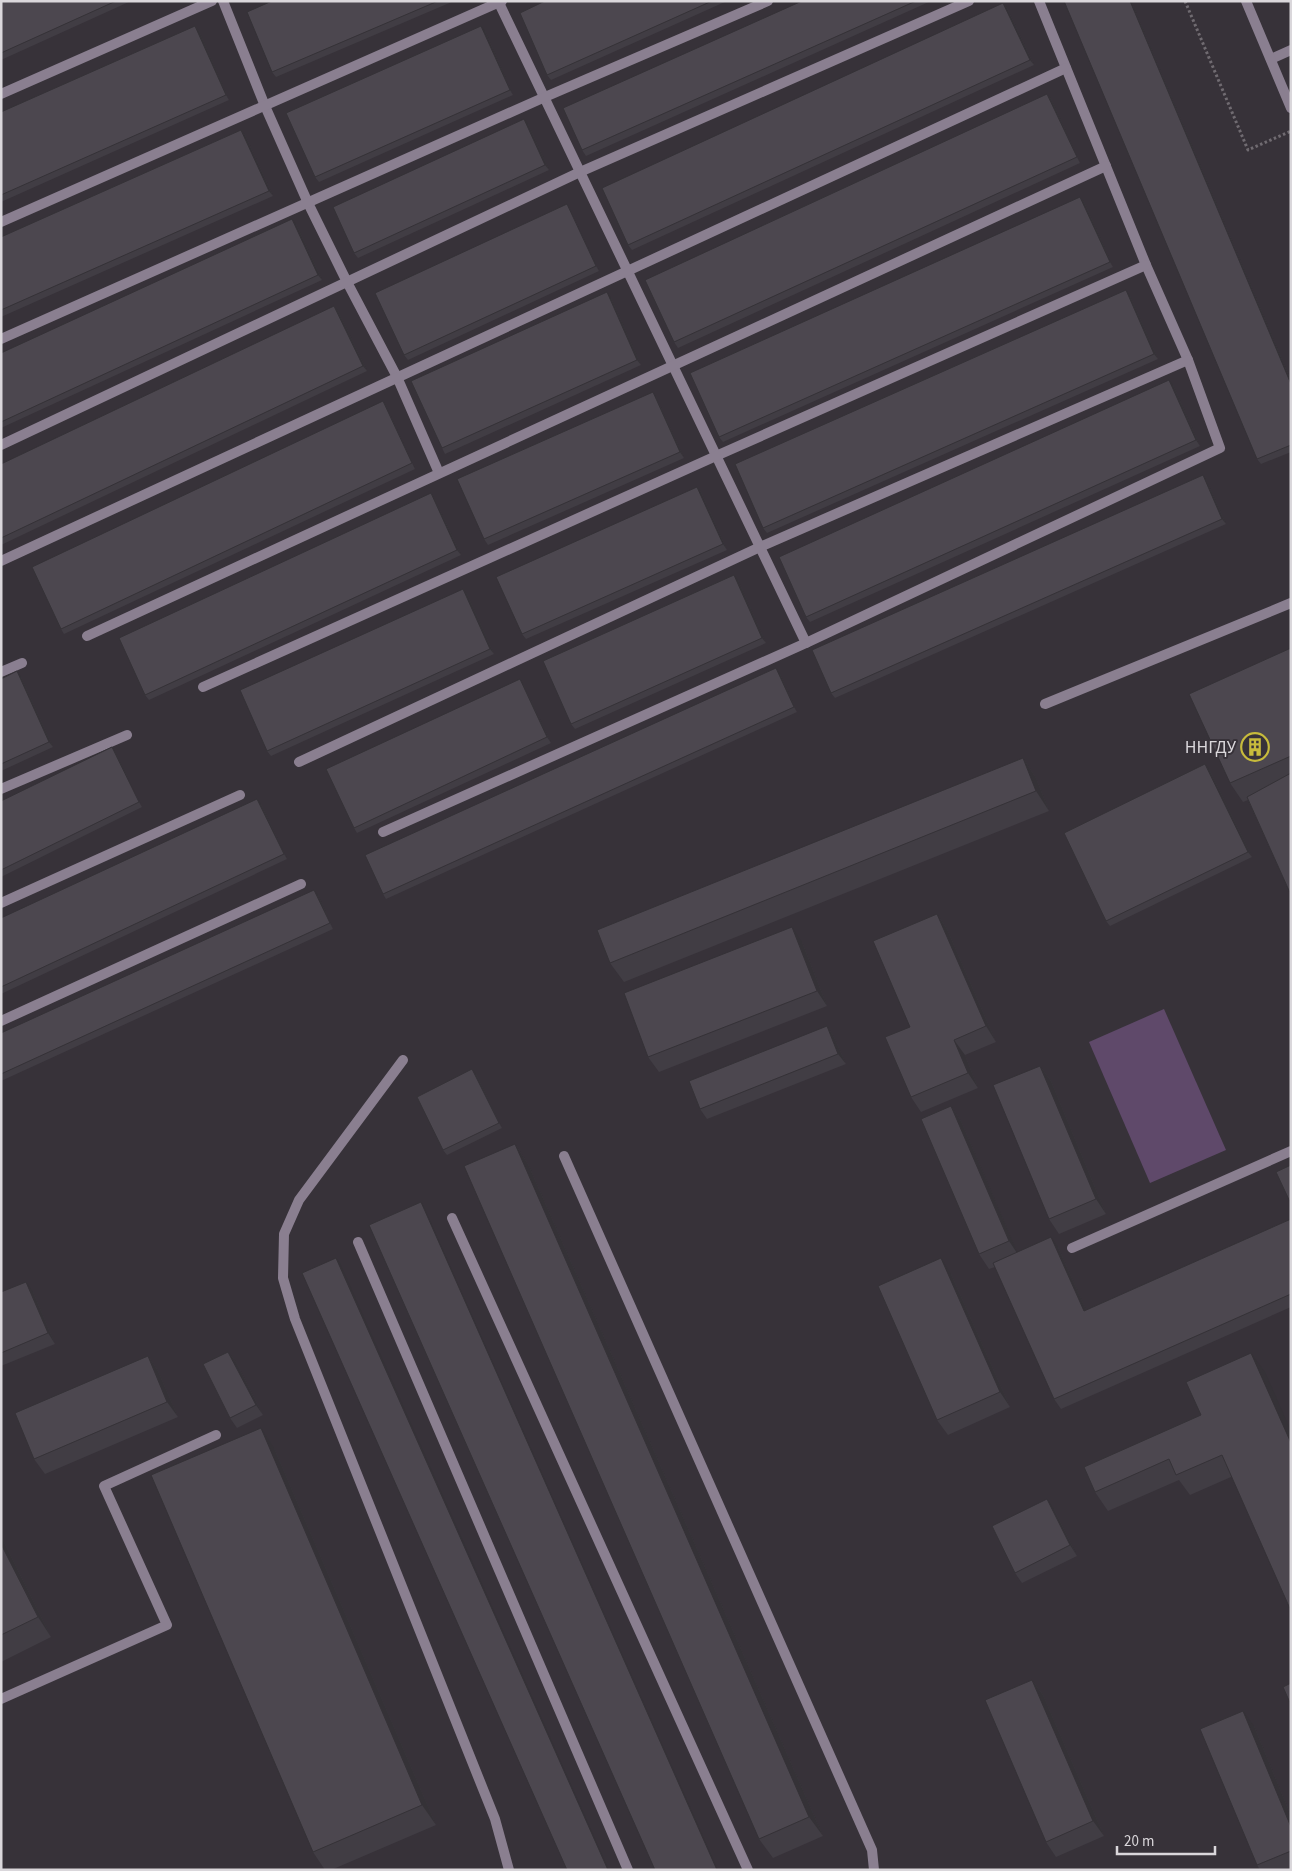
<svg xmlns="http://www.w3.org/2000/svg" width="1292" height="1871" font-family="'Source Sans 3',sans-serif">
<style>
.green{fill:#5f496a}
.lines{fill:none;stroke-linecap:round;stroke-linejoin:round}
.path{stroke:#706b71;stroke-width:3;stroke-dasharray:2.5 2.5;stroke-linecap:butt}
.service{stroke:#8a7f90;stroke-width:10}
.tertiary{stroke:#8a7f90;stroke-width:10}
.wall{fill:#413d44}
.shaded-wall{fill:#353237}
.building{fill:#4c474f;stroke:#353237}
.labels{text-anchor:middle;stroke-width:4;stroke-linejoin:round;paint-order:stroke}
.poi-label{font-size:18px;fill:#dad7db;stroke:#373239;text-anchor:end}
</style>
<rect width="100%" height="100%" fill="#373239"/>
<!-- green -->
<path class="green" d="M1164 1009 1226 1150 1150 1183 1089 1042Z"/>
<g class="lines">
<!-- path -->
<path class="path" d="M1185 1 1248 150 1291 131"/>
<!-- service -->
<g class="service">
<path d="M223 1 265 106 308 203 347 282 397 377 439 473"/>
<path d="M499 3 806 643 1220 448 1188 360 1146 265 1039 1"/>
<path d="M1271 59 1291 50"/>
<path d="M1 94 212 1"/>
<path d="M1 222 502 1"/>
<path d="M1 339 545 97 768 1"/>
<path d="M1 445 580 172 969 1"/>
<path d="M1 561 1066 68"/>
<path d="M87 636 1106 166"/>
<path d="M1 672 22 663"/>
<path d="M203 687 716 456 1146 265"/>
<path d="M1045 704 1291 603"/>
<path d="M299 762 760 547 1188 360"/>
<path d="M1 789 127 735"/>
<path d="M383 832 806 643"/>
<path d="M1 903 240 795"/>
<path d="M1 1021 301 884"/>
<path d="M403 1060 299 1200 284 1234 283 1278 295 1319 495 1819 509 1870"/>
<path d="M564 1156 872 1850 874 1870"/>
<path d="M452 1218 748 1870"/>
<path d="M358 1242 628 1870"/>
<path d="M1072 1248 1291 1151"/>
<path d="M1 1699 167 1625 104 1486 216 1435"/>
</g>
<!-- tertiary -->
<path class="tertiary" d="M1246 1 1291 108"/>
</g>
<!-- wall -->
<g class="wall">
<path d="M1 1H131L1 60Z"/>
<path d="M272 1H454L276 77 272 72Z"/>
<path d="M545 1H727L551 80 547 75Z"/>
<path d="M802 1H931L586 156 582 150Z"/>
<path d="M1131 1 1291 381V452L1261 464 1257 459Z"/>
<path d="M1003 3 1007 8 1034 65 632 250 628 245Z"/>
<path d="M195 26 199 31 229 100 1 202V112Z"/>
<path d="M485 31 513 95 319 182 315 177Z"/>
<path d="M1047 94 1051 99 1080 163 678 348 674 342Z"/>
<path d="M528 124 549 170 358 258 354 253Z"/>
<path d="M241 130 245 135 273 196 1 317V237Z"/>
<path d="M1080 197 1084 202 1113 267 723 442 719 437Z"/>
<path d="M567 204 570 210 599 271 408 360 404 355Z"/>
<path d="M296 224 322 280 1 428V353Z"/>
<path d="M1130 296 1158 359 767 533 763 528Z"/>
<path d="M611 298 641 365 445 454 442 448Z"/>
<path d="M334 306 338 311 367 371 1 545V464Z"/>
<path d="M1173 385 1200 446 810 622 806 617Z"/>
<path d="M656 397 684 458 488 545 484 539Z"/>
<path d="M383 401 386 406 415 469 64 634 61 629Z"/>
<path d="M1206 480 1226 524 835 698 831 693Z"/>
<path d="M697 487 701 492 727 550 526 639 522 634Z"/>
<path d="M431 493 434 498 461 555 149 700 145 695Z"/>
<path d="M738 580 766 643 575 729 571 724Z"/>
<path d="M463 589 467 594 494 654 271 756 267 751Z"/>
<path d="M1291 648V895L1248 800 1243 802 1230 783Z"/>
<path d="M780 674 797 712 386 899 383 894Z"/>
<path d="M21 677 53 747 1 771V679Z"/>
<path d="M523 684 551 743 357 833 354 828Z"/>
<path d="M115 752 142 807 1 877V801Z"/>
<path d="M1023 758 1036 778 1049 811 624 982 610 963Z"/>
<path d="M1209 769 1252 857 1110 926 1106 921Z"/>
<path d="M261 804 287 859 1 994V918Z"/>
<path d="M318 895 333 929 1 1081V1033Z"/>
<path d="M937 914 947 929 996 1042 965 1055 978 1088 921 1112 911 1097 910 1027Z"/>
<path d="M802 942 827 1006 659 1072 648 1057Z"/>
<path d="M827 1026 834 1037 846 1064 707 1119 700 1109Z"/>
<path d="M1040 1066 1051 1081 1106 1214 1059 1234 1049 1219Z"/>
<path d="M476 1074 502 1128 447 1155 443 1150Z"/>
<path d="M951 1106 961 1121 1017 1252 1058 1247 1086 1310 1291 1219V1307L1061 1409 1054 1399 995 1267 989 1269 979 1254Z"/>
<path d="M515 1144 528 1164 823 1836 773 1858 759 1839Z"/>
<path d="M951 1274 1010 1407 948 1435 937 1420Z"/>
<path d="M1 1292H33L55 1344 1 1366Z"/>
<path d="M228 1352 236 1362 263 1415 237 1428 230 1418Z"/>
<path d="M148 1356 158 1371 178 1417 45 1474 34 1459Z"/>
<path d="M1265 1372 1231 1477 1190 1495 1179 1480 1108 1511 1095 1492 1201 1415Z"/>
<path d="M274 1448 436 1825 331 1870H325L313 1852Z"/>
<path d="M1054 1509 1077 1556 1022 1583 1015 1573Z"/>
<path d="M1 1536 51 1637 1 1662Z"/>
<path d="M1032 1680 1043 1695 1104 1836 1056 1857 1046 1842Z"/>
<path d="M1254 1726 1291 1816V1870H1260L1257 1865Z"/>
</g>
<!-- shaded-wall -->
<g class="shaded-wall">
<path d="M1130 1H1131L1291 381V384Z"/>
<path d="M1003 3 1007 8 1034 65 1030 60Z"/>
<path d="M195 26 199 31 229 100 226 95Z"/>
<path d="M481 26 485 31 513 95 510 90Z"/>
<path d="M1047 94 1051 99 1080 163 1077 157Z"/>
<path d="M524 119 528 124 549 170 545 165Z"/>
<path d="M241 130 245 135 273 196 269 191Z"/>
<path d="M1080 197 1084 202 1113 267 1110 262Z"/>
<path d="M567 204 570 210 599 271 596 266Z"/>
<path d="M292 219 296 224 322 280 318 275Z"/>
<path d="M1126 290 1130 296 1158 359 1154 354Z"/>
<path d="M607 292 611 298 641 365 637 360Z"/>
<path d="M334 306 338 311 367 371 363 366Z"/>
<path d="M1169 380 1173 385 1200 446 1196 440Z"/>
<path d="M653 392 656 397 684 458 680 452Z"/>
<path d="M383 401 386 406 415 469 412 463Z"/>
<path d="M1203 475 1206 480 1226 524 1222 519Z"/>
<path d="M697 487 701 492 727 550 723 544Z"/>
<path d="M431 493 434 498 461 555 457 550Z"/>
<path d="M734 575 738 580 766 643 762 638Z"/>
<path d="M463 589 467 594 494 654 490 649Z"/>
<path d="M776 668 780 674 797 712 794 707Z"/>
<path d="M17 671 21 677 53 747 49 742Z"/>
<path d="M520 679 523 684 551 743 547 737Z"/>
<path d="M112 747 115 752 142 807 139 802Z"/>
<path d="M1023 758 1036 778 1049 811 1036 791Z"/>
<path d="M1205 764 1209 769 1252 857 1248 852Z"/>
<path d="M257 799 261 804 287 859 284 854Z"/>
<path d="M314 890 318 895 333 929 330 923Z"/>
<path d="M937 914 947 929 996 1042 986 1026Z"/>
<path d="M792 927 802 942 827 1006 817 991Z"/>
<path d="M827 1026 834 1037 846 1064 838 1054Z"/>
<path d="M954 1040 965 1055 978 1088 968 1073Z"/>
<path d="M1040 1066 1051 1081 1106 1214 1096 1199Z"/>
<path d="M472 1069 476 1074 502 1128 499 1123Z"/>
<path d="M951 1106 961 1121 1019 1256 1009 1241Z"/>
<path d="M515 1144 528 1164 823 1836 809 1817Z"/>
<path d="M421 1202 424 1207 718 1870H717Z"/>
<path d="M1051 1237 1058 1247 1091 1321 1084 1311Z"/>
<path d="M336 1258 340 1263 609 1870H608Z"/>
<path d="M941 1258 951 1274 1010 1407 1000 1392Z"/>
<path d="M26 1282 33 1292 55 1344 48 1333Z"/>
<path d="M228 1352 236 1362 263 1415 256 1405Z"/>
<path d="M1251 1353 1265 1372 1291 1431V1443Z"/>
<path d="M148 1356 158 1371 178 1417 167 1402Z"/>
<path d="M261 1428 274 1448 436 1825 422 1805Z"/>
<path d="M1047 1499 1054 1509 1077 1556 1070 1545Z"/>
<path d="M1 1536 51 1637 38 1617 1 1544Z"/>
<path d="M1032 1680 1043 1695 1104 1836 1093 1821Z"/>
<path d="M1243 1711 1254 1726 1291 1816V1827Z"/>
</g>
<!-- building -->
<g class="building">
<path d="M1 1H116L1 53Z"/>
<path d="M272 1H438L272 72 247 12Z"/>
<path d="M545 1H712L547 75 520 13Z"/>
<path d="M802 1H916L582 150 563 108Z"/>
<path d="M1064 1H1130L1291 384V445L1257 459Z"/>
<path d="M1003 3 1030 60 628 245 602 188Z"/>
<path d="M195 26 226 95 1 195V112Z"/>
<path d="M481 26 510 90 315 177 286 113Z"/>
<path d="M1047 94 1077 157 674 342 645 280Z"/>
<path d="M524 119 545 165 354 253 333 207Z"/>
<path d="M241 130 269 191 1 310V237Z"/>
<path d="M1080 197 1110 262 719 437 690 373Z"/>
<path d="M567 204 596 266 404 355 375 293Z"/>
<path d="M292 219 318 275 1 422V353Z"/>
<path d="M1126 290 1154 354 763 528 735 464Z"/>
<path d="M607 292 637 360 442 448 411 381Z"/>
<path d="M334 306 363 366 1 538V464Z"/>
<path d="M1169 380 1196 440 806 617 779 557Z"/>
<path d="M653 392 680 452 484 539 457 479Z"/>
<path d="M383 401 412 463 61 629 32 567Z"/>
<path d="M1203 475 1222 519 831 693 812 650Z"/>
<path d="M697 487 723 544 522 634 496 577Z"/>
<path d="M431 493 457 550 145 695 119 638Z"/>
<path d="M734 575 762 638 571 724 543 661Z"/>
<path d="M463 589 490 649 267 751 240 690Z"/>
<path d="M1291 648V756L1230 783 1189 694Z"/>
<path d="M776 668 794 707 383 894 365 855Z"/>
<path d="M17 671 49 742 1 764V679Z"/>
<path d="M520 679 547 737 354 828 326 769Z"/>
<path d="M112 747 139 802 1 870V801Z"/>
<path d="M1023 758 1036 791 610 963 597 930Z"/>
<path d="M1205 764 1248 852 1106 921 1064 833Z"/>
<path d="M1291 773V895L1247 797Z"/>
<path d="M257 799 284 854 1 987V918Z"/>
<path d="M314 890 330 923 1 1074V1033Z"/>
<path d="M937 914 986 1026 954 1040 968 1073 911 1097 885 1037 910 1027 873 941Z"/>
<path d="M792 927 817 991 648 1057 624 993Z"/>
<path d="M827 1026 838 1054 700 1109 689 1081Z"/>
<path d="M1040 1066 1096 1199 1049 1219 993 1085Z"/>
<path d="M472 1069 499 1123 443 1150 417 1097Z"/>
<path d="M951 1106 1009 1241 979 1254 921 1119Z"/>
<path d="M515 1144 809 1817 759 1839 464 1166Z"/>
<path d="M1291 1165V1204L1276 1172Z"/>
<path d="M421 1202 717 1870H655L369 1225Z"/>
<path d="M1291 1219V1294L1054 1399 993 1263 1051 1237 1084 1311Z"/>
<path d="M336 1258 608 1870H567L302 1273Z"/>
<path d="M941 1258 1000 1392 937 1420 878 1286Z"/>
<path d="M26 1282 48 1333 1 1353V1292Z"/>
<path d="M228 1352 256 1405 230 1418 203 1364Z"/>
<path d="M1251 1353 1291 1443V1611L1222 1455 1176 1475 1169 1459 1095 1492 1084 1467 1201 1415 1186 1382Z"/>
<path d="M148 1356 167 1402 34 1459 15 1413Z"/>
<path d="M261 1428 422 1805 313 1852 151 1475Z"/>
<path d="M1047 1499 1070 1545 1015 1573 992 1526Z"/>
<path d="M1 1544 38 1617 1 1635Z"/>
<path d="M1032 1680 1093 1821 1046 1842 985 1700Z"/>
<path d="M1291 1683V1705L1283 1687Z"/>
<path d="M1243 1711 1291 1827V1851L1257 1865 1200 1729Z"/>
</g>
<!-- icons -->
<defs>
<symbol id="building-ring" viewBox="-11 -11 22 22"><circle r="9.5" fill="#373239" stroke="#c7bb3c" stroke-width="1.5"/><path d="M-4-6H4V6H1V3H-1V6H-4ZM-2.5-4.3h1.7v1.8h-1.7ZM.8-4.3h1.7v1.8H.8ZM-2.5-1h1.7V.8h-1.7ZM.8-1h1.7V.8H.8Z" fill="#c7bb3c"/></symbol>
</defs>
<g fill-rule="evenodd">
<use href="#building-ring" x="1239" y="731" width="32" height="32"/>
</g>
<g class="labels">
<!-- poi labels -->
<g class="poi-label">
<text x="1236" y="753">ННГДУ</text>
</g>
</g>
<!-- border -->
<rect width="1292" height="1871" fill="none" stroke="#dad7db" stroke-width="5"/>
<!-- scale -->
<path d="M1117 1846v8h98v-8" fill="none" stroke="#dad7db" stroke-width="2.5"/>
<text x="1124" y="1846" font-size="15" fill="#dad7db" stroke="#373239" stroke-width="4" paint-order="stroke">20 m</text>
</svg>
